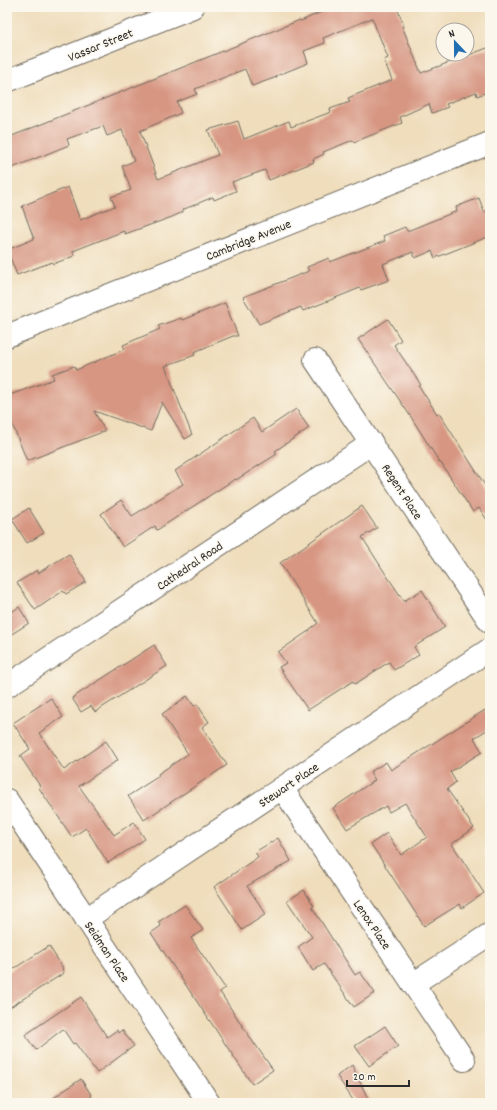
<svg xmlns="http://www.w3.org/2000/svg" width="497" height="1110" font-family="Dekko,sans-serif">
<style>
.building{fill:#d79682;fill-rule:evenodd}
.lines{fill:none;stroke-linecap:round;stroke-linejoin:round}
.street-casing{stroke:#70695d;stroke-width:24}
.street{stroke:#fff;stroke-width:22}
.labels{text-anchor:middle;stroke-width:3;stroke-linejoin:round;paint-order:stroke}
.street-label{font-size:13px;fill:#2b2b2b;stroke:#fbf7ec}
</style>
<rect width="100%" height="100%" fill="#fbf7ec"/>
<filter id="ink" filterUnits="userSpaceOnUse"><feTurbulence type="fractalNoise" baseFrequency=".025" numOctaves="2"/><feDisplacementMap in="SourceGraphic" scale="8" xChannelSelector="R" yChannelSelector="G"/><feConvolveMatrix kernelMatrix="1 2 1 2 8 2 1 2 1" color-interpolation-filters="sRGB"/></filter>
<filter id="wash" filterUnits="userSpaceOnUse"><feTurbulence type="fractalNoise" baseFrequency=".012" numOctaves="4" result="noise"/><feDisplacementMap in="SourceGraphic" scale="16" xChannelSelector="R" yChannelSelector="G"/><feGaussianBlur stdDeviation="0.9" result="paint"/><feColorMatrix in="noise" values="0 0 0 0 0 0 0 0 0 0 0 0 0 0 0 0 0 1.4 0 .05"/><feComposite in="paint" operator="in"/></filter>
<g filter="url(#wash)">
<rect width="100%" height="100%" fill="#efddbb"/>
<g id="blocks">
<!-- building -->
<g class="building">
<path d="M333 7H398L397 8 404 26H402L421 73 490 47V91L477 96 476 92 446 104 448 107 432 113 429 104 400 117 402 123 354 142 353 140 323 152 324 154 313 159 314 162 269 180 265 170 232 182 236 191 214 200 213 197 182 210 183 212 172 217 125 234 124 231 73 251 74 256 53 264 52 262 17 275 7 250 34 239 22 206 68 187 80 220 115 206 111 197 131 190 122 166 134 161 122 130 107 136 103 126 67 139 69 145 7 170V138L300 20 301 21ZM372 18 388 58 384 60 392 80 348 98 350 102 330 109 331 112 291 127 289 121 244 139 238 121 208 130 218 155 158 179 140 131 181 113 177 102 197 94 195 89 245 69 252 86 277 77 276 76 308 63 304 51 325 43 323 38Z"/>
<path d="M479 198 484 212 490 209V236L435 258 432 251 415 258 413 252 383 264 389 280 361 290 360 288 303 311 301 307 259 324 243 297 309 271 307 267 329 258 330 262 385 241 383 236 405 227 407 231 457 211 456 207Z"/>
<path d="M225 303 238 336H233L194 352 195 355 165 366 192 435 185 439 162 402 151 431 94 411 105 431 27 461 11 421 7 423V396L54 379 52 374 74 366 76 370 125 349 123 345 160 329 158 326 181 318 182 320Z"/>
<path d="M388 319 401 340 394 345 421 385 419 386 437 414 439 413 490 493V524L479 508 473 512 441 463H440L411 417 358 339Z"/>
<path d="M296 409 309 428 275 451 277 454 236 480 235 479 157 530 155 526 123 547 101 514 121 500 132 516 183 484 175 471 253 418 262 432Z"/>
<path d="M362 506 377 528 362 537 385 573 404 601 422 590 445 627 414 647 419 655 394 670 389 662 355 684 353 681 308 710 279 667 286 663 278 652 310 630V629L318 623 280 563Z"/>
<path d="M29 508 44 533 27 543 12 519Z"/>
<path d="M69 554 86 582 66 594 63 591 35 610 17 583 37 570 38 573Z"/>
<path d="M19 607 29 623 7 637V615Z"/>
<path d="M154 645 167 666 95 712 91 706 81 712 72 698Z"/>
<path d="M187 696 194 706 197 704 209 722 202 727 227 765 144 820 128 796 159 776 158 774 188 754 162 714Z"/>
<path d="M51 698 63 717 39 733 64 770 106 741 118 760 79 786 114 835 134 822 145 839 108 863 86 828 72 837 39 788 40 786 20 756 30 749 13 723Z"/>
<path d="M485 710 490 719V728L474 738 482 752 450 772 456 782 447 789 474 828 452 844 484 893 462 908 460 904 424 926 371 844 387 833 401 855 427 837 405 803 389 812 386 806 347 829 333 808 375 780 370 772 386 762 391 770Z"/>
<path d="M278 838 291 861 247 886 266 914 242 930 214 887 258 857 255 852Z"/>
<path d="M304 890 314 906 312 907 355 975 360 972 375 993 354 1007 324 964 313 971 298 947 312 937 287 901Z"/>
<path d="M185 905 203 930 191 938 225 988 220 992 255 1045V1044L273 1070 252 1084 151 933 161 926 158 922Z"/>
<path d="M49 946 63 968 62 969 64 973 7 1009V973Z"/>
<path d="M81 997 107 1037 117 1030 118 1033 122 1030 134 1046 97 1073 75 1043 73 1044 63 1029 36 1050 25 1035Z"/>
<path d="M385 1026 398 1046 369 1066 355 1046Z"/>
<path d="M352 1065 370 1103H355L337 1076Z"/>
<path d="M81 1079 92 1096 81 1103H46Z"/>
</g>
</g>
</g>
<g filter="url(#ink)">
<use href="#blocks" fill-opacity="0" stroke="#70695d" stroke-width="1"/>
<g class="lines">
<defs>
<g id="street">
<path d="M7 81 193 7"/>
<path d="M7 336 490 143"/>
<path d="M315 360 490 622"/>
<path d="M7 686 372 443"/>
<path d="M282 788 464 1060"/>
<path d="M7 800 209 1103"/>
<path d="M86 919 490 649"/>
<path d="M413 984 490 934"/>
</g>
</defs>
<!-- street casing -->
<use href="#street" class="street-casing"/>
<!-- street -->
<use href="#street" class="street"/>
</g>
</g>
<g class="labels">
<!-- street labels -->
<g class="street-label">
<text transform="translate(100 44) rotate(-22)" y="5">Vassar Street</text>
<text transform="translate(248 239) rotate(-22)" y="5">Cambridge Avenue</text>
<text transform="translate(403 491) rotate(57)" y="5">Regent Place</text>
<text transform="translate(189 565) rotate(-34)" y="5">Cathedral Road</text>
<text transform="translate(288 784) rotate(-34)" y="5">Stewart Place</text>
<text transform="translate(373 924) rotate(56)" y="5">Lenox Place</text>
<text transform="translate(108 951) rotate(56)" y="5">Seidman Place</text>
</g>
</g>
<!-- margin -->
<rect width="497" height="1110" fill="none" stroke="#fbf7ec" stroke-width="24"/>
<!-- north arrow -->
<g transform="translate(455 42) rotate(338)"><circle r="19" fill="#fbf7ec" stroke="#a8a59f"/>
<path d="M0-3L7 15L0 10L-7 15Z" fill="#1f6fb2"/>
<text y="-6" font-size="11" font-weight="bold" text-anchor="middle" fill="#2b2b2b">N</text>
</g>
<!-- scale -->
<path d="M347 1080v6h62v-6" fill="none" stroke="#2b2b2b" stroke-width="2"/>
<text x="353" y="1080" font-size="12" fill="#2b2b2b" stroke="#fbf7ec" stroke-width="3" paint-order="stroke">20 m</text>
</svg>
